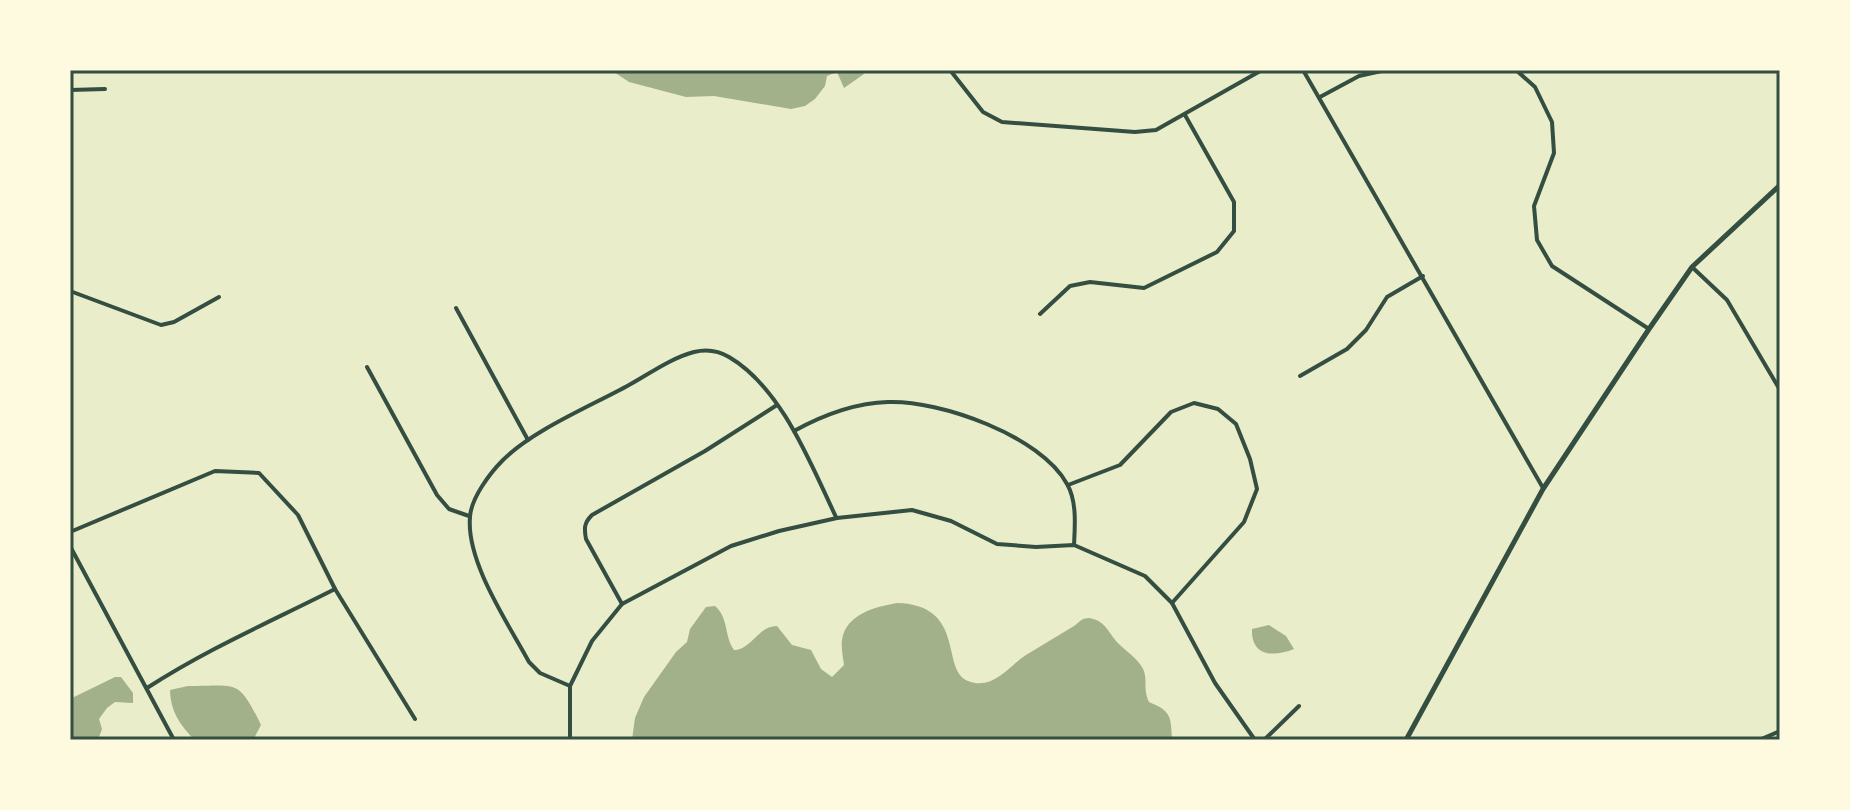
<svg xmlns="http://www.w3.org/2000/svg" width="1850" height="810" font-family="'Source Serif 4',serif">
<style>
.water{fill:#a3b18a}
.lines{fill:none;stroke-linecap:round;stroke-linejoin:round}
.minor{stroke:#344e41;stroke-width:4}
.secondary{stroke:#344e41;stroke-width:5}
.neatline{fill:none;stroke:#344e41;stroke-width:3}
</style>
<rect width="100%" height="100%" fill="#e9edc9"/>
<!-- water -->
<g class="water">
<path d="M611 70H861L864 74 844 88 837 72 827 76 825 86 815 99 805 106 791 109 714 96 686 97 629 82Z"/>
<path d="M897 603C967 605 940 670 968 681 993 691 1009 666 1026 655 1042 645 1058 636 1074 626 1080 622 1081 618 1089 618 1104 620 1108 631 1116 641 1124 650 1135 656 1142 667 1149 679 1142 687 1149 702 1171 711 1171 716 1172 740H632L635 718 644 697 676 652 687 642 690 629 706 607 715 606C729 618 724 636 734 650 751 650 758 626 777 626L792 645 811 650 821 669 832 677 844 665C843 657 841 648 842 640 846 614 875 607 897 603Z"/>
<path d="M1269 625 1286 636 1294 649C1274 657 1251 657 1252 629Z"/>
<path d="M115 677H121L133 693V703L115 702 107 708 99 719 102 729 98 740H70V699Z"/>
<path d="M188 686C238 686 238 678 261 725L253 740H195C180 726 170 710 170 690Z"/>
</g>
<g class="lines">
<!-- minor -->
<g class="minor">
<path d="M950 70 983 112 1002 122 1135 132 1156 130 1262 70"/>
<path d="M1303 70 1543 488"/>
<path d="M1516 70 1535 87 1552 122 1554 153 1534 206 1537 240 1552 266 1649 329"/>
<path d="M70 90 105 89"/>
<path d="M1320 97 1359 76 1386 70"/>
<path d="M1692 267 1727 300 1780 390"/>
<path d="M70 291 161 325 174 322 219 297"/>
<path d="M456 308 528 440"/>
<path d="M1040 314 1070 286 1090 282 1144 288 1217 252 1234 231V202L1185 115"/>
<path d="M367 367 437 495 449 509 469 516"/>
<path d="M1300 376 1347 349 1366 330 1387 297 1423 276"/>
<path d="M794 431C823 415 854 403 888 402 940 400 1041 436 1067 484 1077 501 1075 526 1074 545"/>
<path d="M1068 485 1120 465 1171 412 1194 403 1218 409 1236 424 1250 459 1257 489 1244 522 1172 603"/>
<path d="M70 532 215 471 259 473 298 515 335 589 415 719"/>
<path d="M70 546 174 740"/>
<path d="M622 604 586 539C584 528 584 523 592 515L705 451 777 405"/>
<path d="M570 686 540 673 529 662C508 623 466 562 470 517 471 498 490 473 503 460 533 430 591 406 629 385 649 374 671 358 694 352 706 349 719 351 729 357 782 388 811 465 836 517"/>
<path d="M147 688C207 649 272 621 335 589"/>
<path d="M570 740V686L592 641 622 604 731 546 779 531 837 518 912 510 951 521 997 544 1036 547 1074 545 1145 576 1172 603 1215 683 1255 740"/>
<path d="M1264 740 1299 706"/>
<path d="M1759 740 1780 731"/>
</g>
<!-- secondary -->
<path class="secondary" d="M1406 740 1543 489 1649 329 1692 267 1780 185"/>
</g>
<!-- border -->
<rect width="1850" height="810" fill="none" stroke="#fefae0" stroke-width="144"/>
<rect x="72" y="72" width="1706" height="666" class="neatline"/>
</svg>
